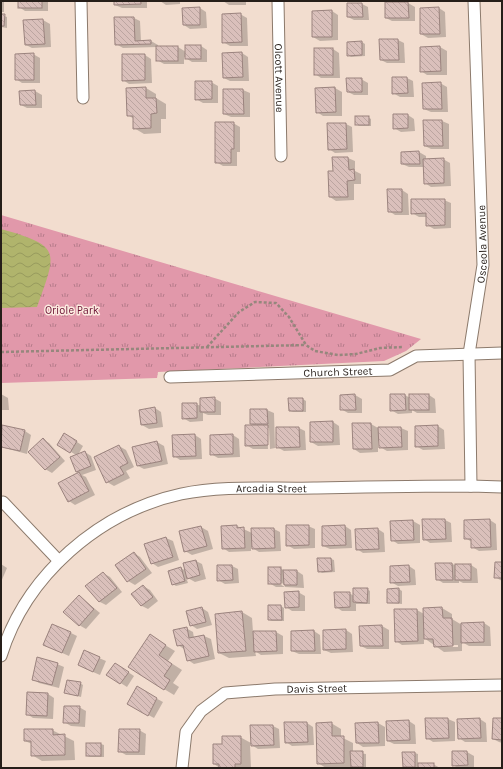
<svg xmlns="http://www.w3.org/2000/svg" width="503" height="769" font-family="Karla,sans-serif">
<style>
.park{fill:url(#park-tufts)}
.water{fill:url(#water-waves)}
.shadow{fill:#0003;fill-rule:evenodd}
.building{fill:url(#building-back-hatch);stroke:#9b837e}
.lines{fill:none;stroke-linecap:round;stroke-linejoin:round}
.street-casing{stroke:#8c7a6c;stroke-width:13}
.path{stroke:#96877d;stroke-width:2.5;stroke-dasharray:3 2;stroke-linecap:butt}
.street{stroke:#fff;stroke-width:11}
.labels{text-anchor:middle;stroke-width:3;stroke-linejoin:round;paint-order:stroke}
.street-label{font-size:11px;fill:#261e19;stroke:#fcebe0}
.park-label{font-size:11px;fill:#6d1436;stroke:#fcebe0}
</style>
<defs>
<pattern id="park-tufts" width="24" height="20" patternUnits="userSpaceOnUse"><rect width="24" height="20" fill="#e198aa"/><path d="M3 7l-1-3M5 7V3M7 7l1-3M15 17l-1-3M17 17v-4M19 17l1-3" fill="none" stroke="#b67b8a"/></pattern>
<pattern id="water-waves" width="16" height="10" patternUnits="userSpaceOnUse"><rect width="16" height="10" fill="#b0b46c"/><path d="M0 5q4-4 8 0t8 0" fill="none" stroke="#979a5d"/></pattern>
<pattern id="building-back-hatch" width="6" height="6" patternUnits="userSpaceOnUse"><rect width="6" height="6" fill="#dac0bb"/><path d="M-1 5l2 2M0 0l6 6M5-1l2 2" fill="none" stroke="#bba5a0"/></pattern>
</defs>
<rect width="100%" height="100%" fill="#f2ddcf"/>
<!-- park -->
<path class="park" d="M1 215 421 339 406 351 384 361 158 372 157 378 1 383Z"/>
<!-- water -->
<path class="water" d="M1 229C62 246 57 251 37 307L1 308Z"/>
<!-- shadow -->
<g class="shadow">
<rect x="1" y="1" width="3" height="11"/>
<path d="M19 1H48V11H25L19 7Z"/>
<path d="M115 1H147V8H122L115 5Z"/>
<path d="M160 1H180V4L166 5Z"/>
<path d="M223 1H246V5H229Z"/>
<path d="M319 1H344L320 2Z"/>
<path d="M386 3H408L415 7V21H392L386 18Z"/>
<path d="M362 4 368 7 369 20H354L348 17Z"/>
<path d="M200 8 206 12 207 28 190 29 184 25Z"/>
<path d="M439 8 445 12 446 37 428 38 421 34Z"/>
<path d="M332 11 338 15V40L320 41 313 37Z"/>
<path d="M240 14 247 18 248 46H230L223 42Z"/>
<path d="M1 15 7 17V28L1 27Z"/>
<path d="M134 18 140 21 141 41H151L158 45V47H178L186 52 201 46 207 50V62H192L184 57V64H164L157 60V47L123 48 116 44Z"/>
<path d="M43 20 50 24 51 47 32 48 26 45 24 21Z"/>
<path d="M398 40 404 43 405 63H387L381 60Z"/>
<path d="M362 42 365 44V56L351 57 348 55Z"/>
<path d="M440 47 447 51V75H427L421 71V48Z"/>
<path d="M333 49 339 53 340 78H321L315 74Z"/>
<path d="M242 53 248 57 249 81H230L224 78Z"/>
<path d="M33 54 40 58V83H22L16 79Z"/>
<path d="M145 55 151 59 152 83 129 84 123 80Z"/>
<path d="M407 78 413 81 414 97H400L393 93Z"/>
<path d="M361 79 368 83V95H354L348 92Z"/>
<path d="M211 82 218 86V103H203L196 99Z"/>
<path d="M440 83 447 87 448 112H431L424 109Z"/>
<path d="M146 88 156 94V98L166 104V119H161V133L144 134 134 128V119L128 115Z"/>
<path d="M335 88 342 92V116H323L317 112 316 89Z"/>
<path d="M224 90H243L250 93V117H231L224 114Z"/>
<path d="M35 91 42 95V108H27L21 105 20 92Z"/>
<path d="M408 115 414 119 415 131 401 132 394 128Z"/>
<path d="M368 117 371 119V126H359L356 124Z"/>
<path d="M424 121H442L449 124V149H431L425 146Z"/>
<path d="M233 123 240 127V152H237V166H223L216 162Z"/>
<path d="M346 124 352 127 353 152 335 153 329 149Z"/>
<path d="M419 152 426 156V160L443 159 450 163 451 186 431 187 425 183 424 167H409L402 164V153Z"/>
<path d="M333 158H348L355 161V171L361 174V184H354V200L336 201 330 197 334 172Z"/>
<path d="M402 190 408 194 409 215H395L389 211Z"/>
<path d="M444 200 451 203V228L434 229 427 225V217H419L412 213Z"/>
<path d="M1 394 8 398 9 410H1Z"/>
<path d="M355 395 362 399V413H348L341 409V396Z"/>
<path d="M391 395H405L410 398 429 395 435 399 436 413H417L412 410V413L398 414 391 410Z"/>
<path d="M214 398 221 402V415H208L203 413V421L190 422 183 418 196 404 201 406Z"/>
<path d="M303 399 306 401V412H293L290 411Z"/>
<path d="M155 408 161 412 163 427 149 429 142 425Z"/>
<path d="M251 410H267L274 413 275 448 270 449 269 428H267L268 449H253L246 445 255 426 251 424Z"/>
<path d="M333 422 339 426 340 445 318 446 311 442Z"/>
<path d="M353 424H371L378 428H401L408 431V450L387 451 380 447V441H378V452L360 453 354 449Z"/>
<path d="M3 426 25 431 31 435 27 454 1 447Z"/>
<path d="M438 426 444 430 445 449 423 450 416 446Z"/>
<path d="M299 428 305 431 306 450 284 451 277 447Z"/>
<path d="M195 435 201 439 202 459 180 460 174 456Z"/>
<path d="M233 435 239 439 240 457 218 458 211 454Z"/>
<path d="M71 438 83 446 78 455 85 452 91 456 96 470 82 475 86 477 95 495 75 505 69 501 60 484 80 473 77 471 76 455 58 444Z"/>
<path d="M43 440 49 443 65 461 52 473 45 469Z"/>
<path d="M157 442 164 446 168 464 144 469 138 466Z"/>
<path d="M119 446 126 450 134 467 126 471 130 478 114 486 107 482Z"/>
<path d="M445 520 451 523 452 542 430 543 424 539Z"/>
<path d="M490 520 496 524 497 550 479 551 472 547V542L465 538Z"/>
<path d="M413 521 420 525V543L398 544 392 540 391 522Z"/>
<path d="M222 526H237L252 533 274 529 280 532 281 551 259 552 251 547V551L229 552 223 548Z"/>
<path d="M308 526 315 529V548L294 549 287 545Z"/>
<path d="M345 526 351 530 352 548 330 549 323 546Z"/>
<path d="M201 527 208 531 213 549 192 555 185 551Z"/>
<path d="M378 529 384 533 385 552 363 553 357 549Z"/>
<path d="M166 538 173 541 179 560 158 567 152 563Z"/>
<path d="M134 553 140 557 152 573 135 585 128 581 117 565Z"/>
<path d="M318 559H331L334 560 335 572 322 573 319 571Z"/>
<path d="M196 561 202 564 206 579 195 582 186 577 188 583 176 586 173 584 181 568 186 571Z"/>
<path d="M502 563V581L495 577Z"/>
<path d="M1 564 7 568 1 582Z"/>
<path d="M452 564 455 565H471L477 569 478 583H463L459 581V583H443L437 579Z"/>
<path d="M232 566 238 569 239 583 225 584 218 580Z"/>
<path d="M409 566 415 570 416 585 398 586 391 582Z"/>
<path d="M280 568 286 571H297L303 575 304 588 285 587V585L277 580 276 582 285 587H276L269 583Z"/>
<path d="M103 573 110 577 122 592 106 605 100 602 87 586Z"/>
<path d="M143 586 150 590 158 601 148 609 142 606 133 594Z"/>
<path d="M367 589 370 591V604H356V611H342L336 607 349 593 354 596Z"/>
<path d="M399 589 402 591V604L388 603Z"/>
<path d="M298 592 305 596V611H292L286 607Z"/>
<path d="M79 596 100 613 86 629 79 625Z"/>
<path d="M269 606H281L284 608V621H272L269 620Z"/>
<path d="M202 608 208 612 212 625 197 629 191 625Z"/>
<path d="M442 608 452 614V619L462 625 484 623 490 627 491 646H469L462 642V651L444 652 424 638V644L402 645 396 641 395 610H417L424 614ZM443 645H458V647H443Z"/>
<path d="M242 612 252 618 253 632H276L283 636V654L261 655 255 651 256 656 229 658 219 653Z"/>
<path d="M382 626 389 630V649H367L361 646 360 627Z"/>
<path d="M186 628 193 632 194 638 204 636 211 639 215 659 194 664 188 660 184 649 178 645Z"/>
<path d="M346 630 352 634 353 652 331 653 324 650Z"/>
<path d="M314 631 320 635 321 654H299L292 651Z"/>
<path d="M71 633 77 636 69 656 51 648Z"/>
<path d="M150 636 175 651 168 661 182 670 173 683 179 687 174 695 164 689Z"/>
<path d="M99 658 106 661 100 675 86 669Z"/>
<path d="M57 664 64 667 59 688 39 683 33 679Z"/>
<path d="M122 668 134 676 127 687 108 675Z"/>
<path d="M80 683 83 685 81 697 65 693Z"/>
<path d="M137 688 163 702 154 718 128 704Z"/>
<path d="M28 693 48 694 54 698 53 719 33 718 27 714Z"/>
<path d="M79 707 86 711 85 727 71 726 64 722Z"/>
<path d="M426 719H448L455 722V741L433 742 427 738Z"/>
<path d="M480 719 486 723 487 742H465L459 738Z"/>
<path d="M502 719V743L499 742 493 739Z"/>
<path d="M409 721 415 725 416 744H394L388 741Z"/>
<path d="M307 723 313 727 314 745 292 746 286 742Z"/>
<path d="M331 723 341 729V737L353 743V752L366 754V768H326L318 763Z"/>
<path d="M378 723 385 727V746L363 747 357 743 356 724Z"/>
<path d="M273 726 279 729 280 748 258 749 250 744 251 768H220L214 764 223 745 240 737 251 743Z"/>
<path d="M52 730 74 741 75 760 42 761 32 755V744L25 741Z"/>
<path d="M139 730 146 734 145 755H126L119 751Z"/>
<path d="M101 744 104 745V757H90L87 756Z"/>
<path d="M453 752H467L474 756V768H458L453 765Z"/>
<path d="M415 753 418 754V764H433L440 768H406L404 766Z"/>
</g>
<!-- building -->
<g class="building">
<rect x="18" y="1" width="24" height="7"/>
<path d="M114 1H141V4L114 5Z"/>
<path d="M385 2H408L409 18H385Z"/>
<path d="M347 3H362L363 17H347Z"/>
<path d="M200 7V25H183L182 8Z"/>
<path d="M439 7 440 34H420V8Z"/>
<path d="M332 10V37H312V11Z"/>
<path d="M241 13 242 42 222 43V14Z"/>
<path d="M1 14H5L4 26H1Z"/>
<path d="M114 17H134L135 41 151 40V44L115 45Z"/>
<path d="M43 19 45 44 25 45 23 20Z"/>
<path d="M379 39H398L399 60H380Z"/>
<path d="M362 41V55L347 56V42Z"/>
<rect x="185" y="45" width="16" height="14"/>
<rect x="156" y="46" width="22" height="15"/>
<path d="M440 46 441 71 420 72V47Z"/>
<rect x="314" y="48" width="19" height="27"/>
<path d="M242 52 243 77 223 78 222 53Z"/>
<path d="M34 53V80H15V54Z"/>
<path d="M122 54H145V80L122 81Z"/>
<path d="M392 77H407L408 93 392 94Z"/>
<path d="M346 78H362V92H347Z"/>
<path d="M195 81H212V99L195 100Z"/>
<path d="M441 82 442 109H423L422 83Z"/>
<path d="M146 87V98H156L157 113 151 114V128L133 129V116H127L126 88Z"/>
<path d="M335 87 336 112 316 113 315 88Z"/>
<path d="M223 89H243L244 114H223Z"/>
<path d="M35 90 36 105H20L19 91Z"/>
<path d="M393 114H408V128L393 129Z"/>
<rect x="355" y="116" width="14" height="9"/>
<path d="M423 120H442L443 146H424Z"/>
<path d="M215 122H234V149H231V163H215Z"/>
<path d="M327 123H346L347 149 328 150Z"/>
<path d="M419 151 420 164H401V152Z"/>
<path d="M332 157H348L349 170 354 169 355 180 347 181 348 197H329L328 171H333Z"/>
<path d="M444 158V183L424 184 423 159Z"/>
<path d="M387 189H402V212H388Z"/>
<path d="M411 199H445V225L426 226V213L411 214Z"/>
<path d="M355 394 356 410H340V395Z"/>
<path d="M390 394H405L406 410 390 411Z"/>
<rect x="409" y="394" width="20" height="16"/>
<path d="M215 397V412H200V398Z"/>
<path d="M288 398H303V411H289Z"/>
<path d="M182 403H197V418L182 419Z"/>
<path d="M155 407 157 423 141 425 139 410Z"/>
<path d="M250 409H267L268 424H250Z"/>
<path d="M333 421V442H310V422Z"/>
<path d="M352 423H371L372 449H353Z"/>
<path d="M2 425 25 430 20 451 1 447Z"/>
<path d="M245 425H268V445L245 446Z"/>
<path d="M438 425V446L415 447V426Z"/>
<path d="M276 427H299L300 447 276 448Z"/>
<path d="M378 427H401L402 447 379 448Z"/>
<path d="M64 433 77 441 70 453 57 445Z"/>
<path d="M195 434 196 456 173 457 172 435Z"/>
<path d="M233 434V454L210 455V435Z"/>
<path d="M43 438 60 457 45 470 28 452Z"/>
<path d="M157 441 162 461 137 466 132 447Z"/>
<path d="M119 445 128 463 120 467 124 474 106 483 94 457Z"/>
<path d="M85 451 91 466 76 472 70 457Z"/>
<path d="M79 472 89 491 68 502 58 483Z"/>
<path d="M422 519H445L446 539 423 540Z"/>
<path d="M490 519 491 547 471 548V539H464V520Z"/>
<path d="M413 520 414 540 391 541 390 521Z"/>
<path d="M237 525V528L244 527 245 548 222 549 221 526Z"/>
<path d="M286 525H309V545L286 546Z"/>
<path d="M345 525 346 545 322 546V526Z"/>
<path d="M201 526 207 546 184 552 179 531Z"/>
<path d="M251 528H274L275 548 252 549Z"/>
<path d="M378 528 379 549 356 550 355 529Z"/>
<path d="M166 537 173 557 151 564 144 544Z"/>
<path d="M134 552 146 569 127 582 115 565Z"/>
<path d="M317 558H331L332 571 318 572Z"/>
<path d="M196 560 200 575 187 579 183 563Z"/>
<path d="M495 562H502V578H494Z"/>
<path d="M435 563H452L453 580H436Z"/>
<rect x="455" y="564" width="16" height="16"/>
<path d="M217 565H232L233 580 217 581Z"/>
<path d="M409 565 410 582 390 583V566Z"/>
<path d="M181 567 185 581 172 585 168 571Z"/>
<rect x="268" y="567" width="13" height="17"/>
<path d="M283 570H297V585H284Z"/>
<path d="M103 572 117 588 99 602 85 586Z"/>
<path d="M143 585 153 597 141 606 131 594Z"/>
<path d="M353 588H368L367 603 353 602Z"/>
<path d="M399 588V603H387V589Z"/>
<path d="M299 591V607L285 608 284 592Z"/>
<path d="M334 592H350V607L335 608Z"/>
<path d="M79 595 94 609 79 626 63 612Z"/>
<path d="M268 605H281L282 620H268Z"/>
<path d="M202 607 206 622 190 626 186 611Z"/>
<path d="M442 607 443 618H452L453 646 434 647 433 639H424L423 608Z"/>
<path d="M394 609H417L418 641 395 642Z"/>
<path d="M242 611 246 651 218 653 215 614Z"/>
<path d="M484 622V642L461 643V623Z"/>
<path d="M52 624 71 632 62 653 43 645Z"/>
<path d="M382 625 383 646H360L359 626Z"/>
<path d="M187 627 189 638 204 635 209 656 187 661 183 645 177 646 173 630Z"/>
<path d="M346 629V649L323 650V630Z"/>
<path d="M314 630 315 651H291V631Z"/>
<path d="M253 631H276L277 651 254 652Z"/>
<path d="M150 634 166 645 159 655 172 664 164 676 170 680 164 690 128 667Z"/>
<path d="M84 650 100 657 93 672 78 665Z"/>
<path d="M37 657 58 663 52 685 32 680Z"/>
<path d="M115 663 129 672 120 684 106 675Z"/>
<path d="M67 680 81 682 78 696 64 693Z"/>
<path d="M137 686 157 698 148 716 127 704Z"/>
<path d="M27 692 48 693 47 716 26 715Z"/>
<path d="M64 706H80L79 723H63Z"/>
<path d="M425 718H448L449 738 426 739Z"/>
<path d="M480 718 481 738 458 739 457 719Z"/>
<path d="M493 718H502V740L492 739Z"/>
<path d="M409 720 410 740 387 741 386 721Z"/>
<path d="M284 722H307L308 742 285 743Z"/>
<path d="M332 722V736H344V763L317 764 316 723Z"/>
<path d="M378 722 379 743H356L355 723Z"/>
<path d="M250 725H273L274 745 251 746Z"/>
<path d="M24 729H53V735L65 734V755L31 756V741H24Z"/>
<path d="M119 729H140L139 752H118Z"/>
<path d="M222 736H241V764H235V768H219V764H213V744H222Z"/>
<rect x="86" y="743" width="15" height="13"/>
<path d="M350 751H363V767H351Z"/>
<path d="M452 751H467L468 765 452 766Z"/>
<path d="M402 752H415V767H403Z"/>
<rect x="418" y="763" width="16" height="5"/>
</g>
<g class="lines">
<defs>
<g id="street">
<path d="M81 1 83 98"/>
<path id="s1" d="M278 1 281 156"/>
<path id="s2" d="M170 377 390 370 416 356 502 353"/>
<path id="s3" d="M471 486 469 354 483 265 474 1"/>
<path d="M3 502 59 561"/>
<path id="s4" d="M1 656C26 575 99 512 181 494 224 485 270 489 314 488 367 487 419 486 471 486L502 487"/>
<path id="s5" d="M182 768 186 732 201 711 225 693 275 689 502 685"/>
</g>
</defs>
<!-- street casing -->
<use href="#street" class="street-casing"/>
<!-- path -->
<g class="path">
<path d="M207 347 239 312 255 302 276 303 289 317 306 345 315 351 338 355 356 354 380 348 403 347"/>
<path d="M1 352 306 345"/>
</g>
<!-- street -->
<use href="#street" class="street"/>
</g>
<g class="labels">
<!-- street labels -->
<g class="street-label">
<text dy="4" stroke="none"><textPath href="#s1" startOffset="77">Olcott Avenue</textPath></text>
<text dy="4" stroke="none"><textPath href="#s3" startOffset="243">Osceola Avenue</textPath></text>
<text dy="4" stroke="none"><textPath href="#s2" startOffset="168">Church Street</textPath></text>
<text dy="4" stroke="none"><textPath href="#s4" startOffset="344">Arcadia Street</textPath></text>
<text dy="4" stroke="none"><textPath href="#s5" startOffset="184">Davis Street</textPath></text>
</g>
<!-- park labels -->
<g class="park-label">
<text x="72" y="314">Oriole Park</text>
</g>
</g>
<!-- border -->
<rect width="503" height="769" fill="none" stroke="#261e19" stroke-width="4"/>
</svg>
